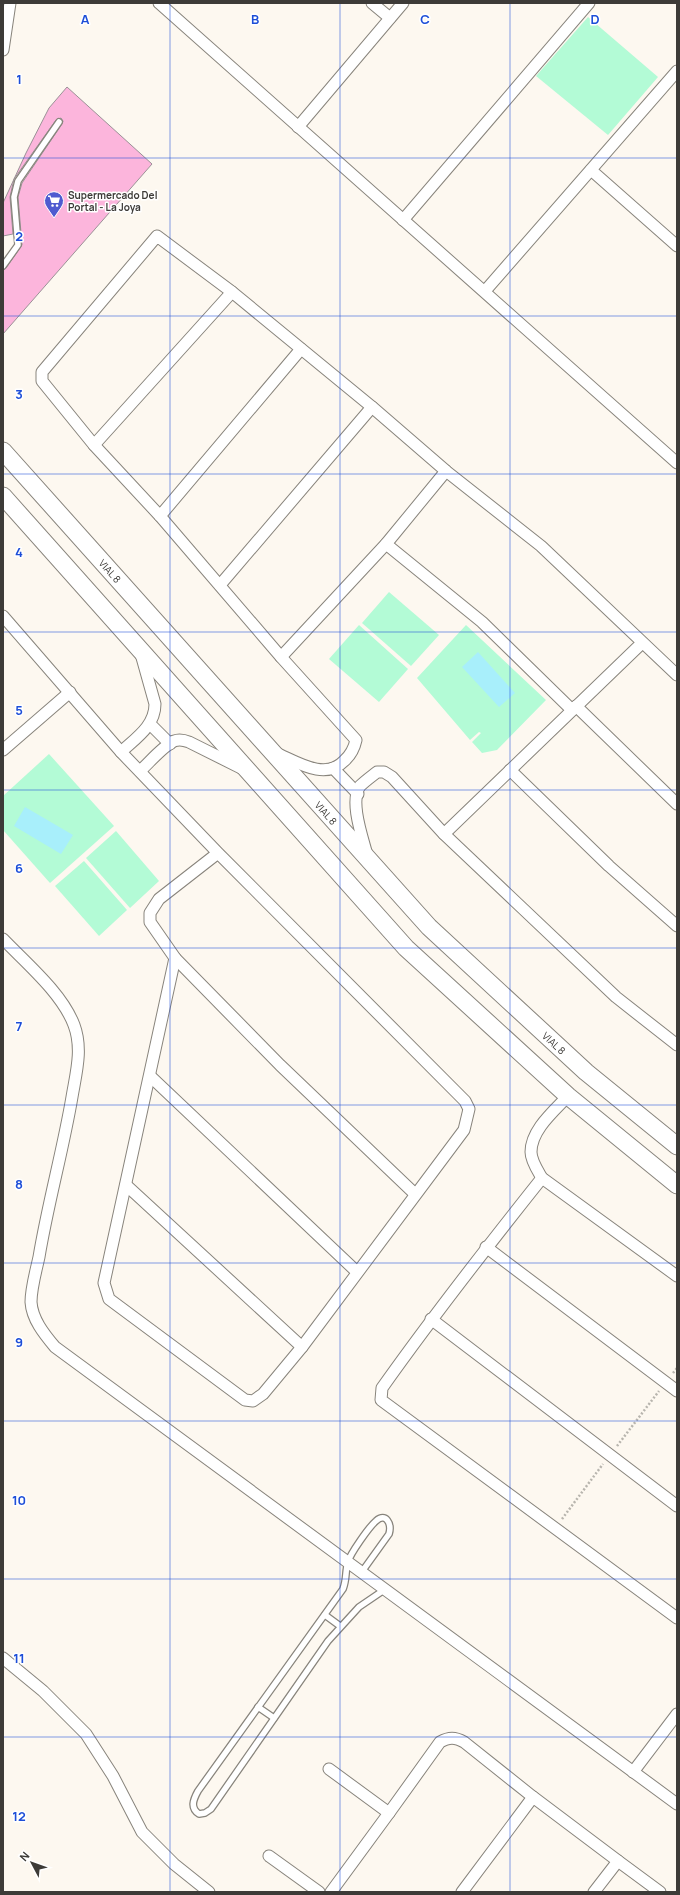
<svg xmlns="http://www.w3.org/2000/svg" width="680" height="1895" font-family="Manrope,sans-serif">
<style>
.green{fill:#b3fbd6}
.water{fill:#a8effb}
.building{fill:#fcb5dc;stroke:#9b9297}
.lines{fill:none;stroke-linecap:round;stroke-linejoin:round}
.lane-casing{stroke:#88847c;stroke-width:8}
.street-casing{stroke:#88847c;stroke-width:13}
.primary-casing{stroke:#88847c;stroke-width:19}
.path{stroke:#b8b5ae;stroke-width:2.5;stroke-dasharray:2 2;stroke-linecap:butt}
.lane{stroke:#fff;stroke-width:5.5}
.street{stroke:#fff;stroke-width:11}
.primary{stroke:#fff;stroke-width:17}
.grid{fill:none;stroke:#1d4ed8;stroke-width:1;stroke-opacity:0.55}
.labels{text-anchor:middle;stroke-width:3;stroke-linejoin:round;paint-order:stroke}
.poi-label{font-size:10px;font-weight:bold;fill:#3d3b38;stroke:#fff;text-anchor:start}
.street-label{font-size:10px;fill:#3d3b38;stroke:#fff}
.grid-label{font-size:13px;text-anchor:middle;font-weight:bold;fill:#1d4ed8;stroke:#fff;stroke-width:3;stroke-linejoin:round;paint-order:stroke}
</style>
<rect width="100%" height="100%" fill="#fdf8f0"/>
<!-- green -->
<g class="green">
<path d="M588 17 658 77 608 135 536 76Z"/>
<path d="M389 592 439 635 411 666 362 623Z"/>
<path d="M359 625 408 669 379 702 329 659Z"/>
<path d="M466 625 546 700 497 750 482 753 472 742 481 733 479 732 470 740 417 678Z"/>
<path d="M49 754 114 826 50 883 3 830V796Z"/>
<path d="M116 831 159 881 130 908 86 858Z"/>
<path d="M84 861 127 910 99 936 55 886Z"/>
</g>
<!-- water -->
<g class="water">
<path d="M478 652 515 693 499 707 462 667Z"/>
<path d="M25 807 73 835 61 854 14 826Z"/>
</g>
<!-- building -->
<path class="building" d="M67 87 152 164 3 334V270L6 268 22 245 18 197 22 183 62 124 63 121 61 118 56 120 14 179 10 197 13 234 3 236V203L26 153 49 108Z"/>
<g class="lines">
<defs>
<g id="lane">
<path d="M3 266 18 245 14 197 18 181 59 122"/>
<path d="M361 1573 389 1534C392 1524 386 1512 376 1521 369 1527 350 1554 348 1562 345 1571 347 1579 343 1589L198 1791C193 1800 190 1808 199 1814L205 1813 211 1809 328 1641 359 1607 384 1590"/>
<path d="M325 1615 340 1626"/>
<path d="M258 1707 274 1718"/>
</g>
<g id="street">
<path d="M159 3C332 156 505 309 677 463"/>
<path d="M372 3 390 18"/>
<path d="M3 50 10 3"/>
<path d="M298 127 403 3"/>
<path d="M591 170 677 246"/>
<path d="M403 220 589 3"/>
<path d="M485 291 677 71"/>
<path d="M94 445 232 292"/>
<path d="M160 516 301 349"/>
<path d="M386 544 482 622 572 710"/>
<path d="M220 585 372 407"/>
<path d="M3 616 121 752 218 853 465 1101 469 1109 464 1130 302 1347 263 1394 253 1401 245 1400 109 1299 104 1283 175 958 150 922V913L159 899 218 853"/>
<path d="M281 657 386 544 446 471"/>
<path d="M576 706 677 804"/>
<path d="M150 724 170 744"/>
<path d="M3 750 70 692"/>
<path d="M121 752C136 738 155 726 155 704L141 654"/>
<path d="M276 753C297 762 325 781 344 761 351 755 354 749 356 740L281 657 160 516 94 445 42 381V372L157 236 232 292 372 407 446 471 541 546 677 675"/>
<path d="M333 768 358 794"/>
<path d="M510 770 609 866 677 926"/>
<path d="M140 771C149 763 163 746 174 741 179 739 184 740 189 742L241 768"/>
<path d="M444 834 642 643"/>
<path d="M367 855C363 839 349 801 360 786 365 781 372 776 377 772H384L392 777 444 834 616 997 677 1045"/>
<path d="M3 939C26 963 62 993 74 1025 83 1049 76 1073 72 1097 63 1150 48 1203 39 1257 36 1271 31 1288 31 1302 32 1319 44 1334 55 1347L677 1804"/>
<path d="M175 958 280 1065 415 1194"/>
<path d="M150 1076 357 1272"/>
<path d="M568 1096C554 1111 531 1130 531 1152 531 1161 538 1171 542 1178L677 1276"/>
<path d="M542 1178C487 1247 433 1316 382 1388L381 1400 677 1618"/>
<path d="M126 1185 302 1347"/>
<path d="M486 1247 677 1391"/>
<path d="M431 1319 677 1506"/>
<path d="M3 1658 43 1691 86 1734 113 1776 142 1832 174 1864 209 1892"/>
<path d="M329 1769 389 1813 331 1892"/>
<path d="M633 1772 677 1714"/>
<path d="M389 1813 440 1742C449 1737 455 1737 464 1742L533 1797"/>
<path d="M269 1856 319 1892"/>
<path d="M462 1892 533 1797 618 1861"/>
<path d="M594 1892 618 1861 660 1892"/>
</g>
<g id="primary">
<path d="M3 451 429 927 586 1072 677 1146"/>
<path d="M3 496 406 948 568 1096 677 1185"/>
</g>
</defs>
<!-- lane casing -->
<use href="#lane" class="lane-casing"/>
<!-- street casing -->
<use href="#street" class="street-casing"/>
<!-- primary casing -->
<use href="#primary" class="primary-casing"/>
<!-- path -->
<g class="path">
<path d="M673 1373 677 1368"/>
<path d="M617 1446 659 1391"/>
<path d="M562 1519 603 1464"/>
</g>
<!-- lane -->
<use href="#lane" class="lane"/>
<!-- street -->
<use href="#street" class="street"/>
<!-- primary -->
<use href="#primary" class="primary"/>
</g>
<!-- grid -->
<path class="grid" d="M170 3V1892M340 3V1892M510 3V1892M3 158H677M3 316H677M3 474H677M3 632H677M3 790H677M3 948H677M3 1105H677M3 1263H677M3 1421H677M3 1579H677M3 1737H677"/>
<!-- icons -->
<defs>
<symbol id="supermarket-pin" viewBox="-11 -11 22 30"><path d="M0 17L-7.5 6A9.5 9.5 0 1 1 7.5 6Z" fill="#4f5bd0" stroke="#fff"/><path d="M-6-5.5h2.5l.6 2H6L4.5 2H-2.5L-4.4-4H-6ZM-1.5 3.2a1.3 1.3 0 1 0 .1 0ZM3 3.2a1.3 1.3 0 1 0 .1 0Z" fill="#fff"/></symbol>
</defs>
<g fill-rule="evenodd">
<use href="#supermarket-pin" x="43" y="190" width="22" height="30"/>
</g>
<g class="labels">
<!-- poi labels -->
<g class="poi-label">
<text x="68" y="199">Supermercado Del<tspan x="68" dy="12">Portal - La Joya</tspan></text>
</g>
<!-- street labels -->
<g class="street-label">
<text transform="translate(110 571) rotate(48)" y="4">VIAL 8</text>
<text transform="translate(326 813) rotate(48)" y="4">VIAL 8</text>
<text transform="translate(554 1043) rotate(43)" y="4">VIAL 8</text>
</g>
</g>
<g class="grid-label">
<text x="85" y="24">A</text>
<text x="255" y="24">B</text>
<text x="425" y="24">C</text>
<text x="595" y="24">D</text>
<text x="19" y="84">1</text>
<text x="19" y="241">2</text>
<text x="19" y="399">3</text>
<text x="19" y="557">4</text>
<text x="19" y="715">5</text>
<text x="19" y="873">6</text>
<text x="19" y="1031">7</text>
<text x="19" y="1189">8</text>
<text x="19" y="1347">9</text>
<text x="19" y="1505">10</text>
<text x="19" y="1663">11</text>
<text x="19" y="1821">12</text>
</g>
<!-- border -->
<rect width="680" height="1895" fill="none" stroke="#3d3b38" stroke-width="8"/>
<!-- north arrow -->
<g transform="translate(32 1863) rotate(311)" stroke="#ffffff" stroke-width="3" paint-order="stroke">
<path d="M0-3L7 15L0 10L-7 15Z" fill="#3d3b38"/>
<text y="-6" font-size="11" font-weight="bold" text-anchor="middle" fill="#3d3b38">N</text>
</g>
</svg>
